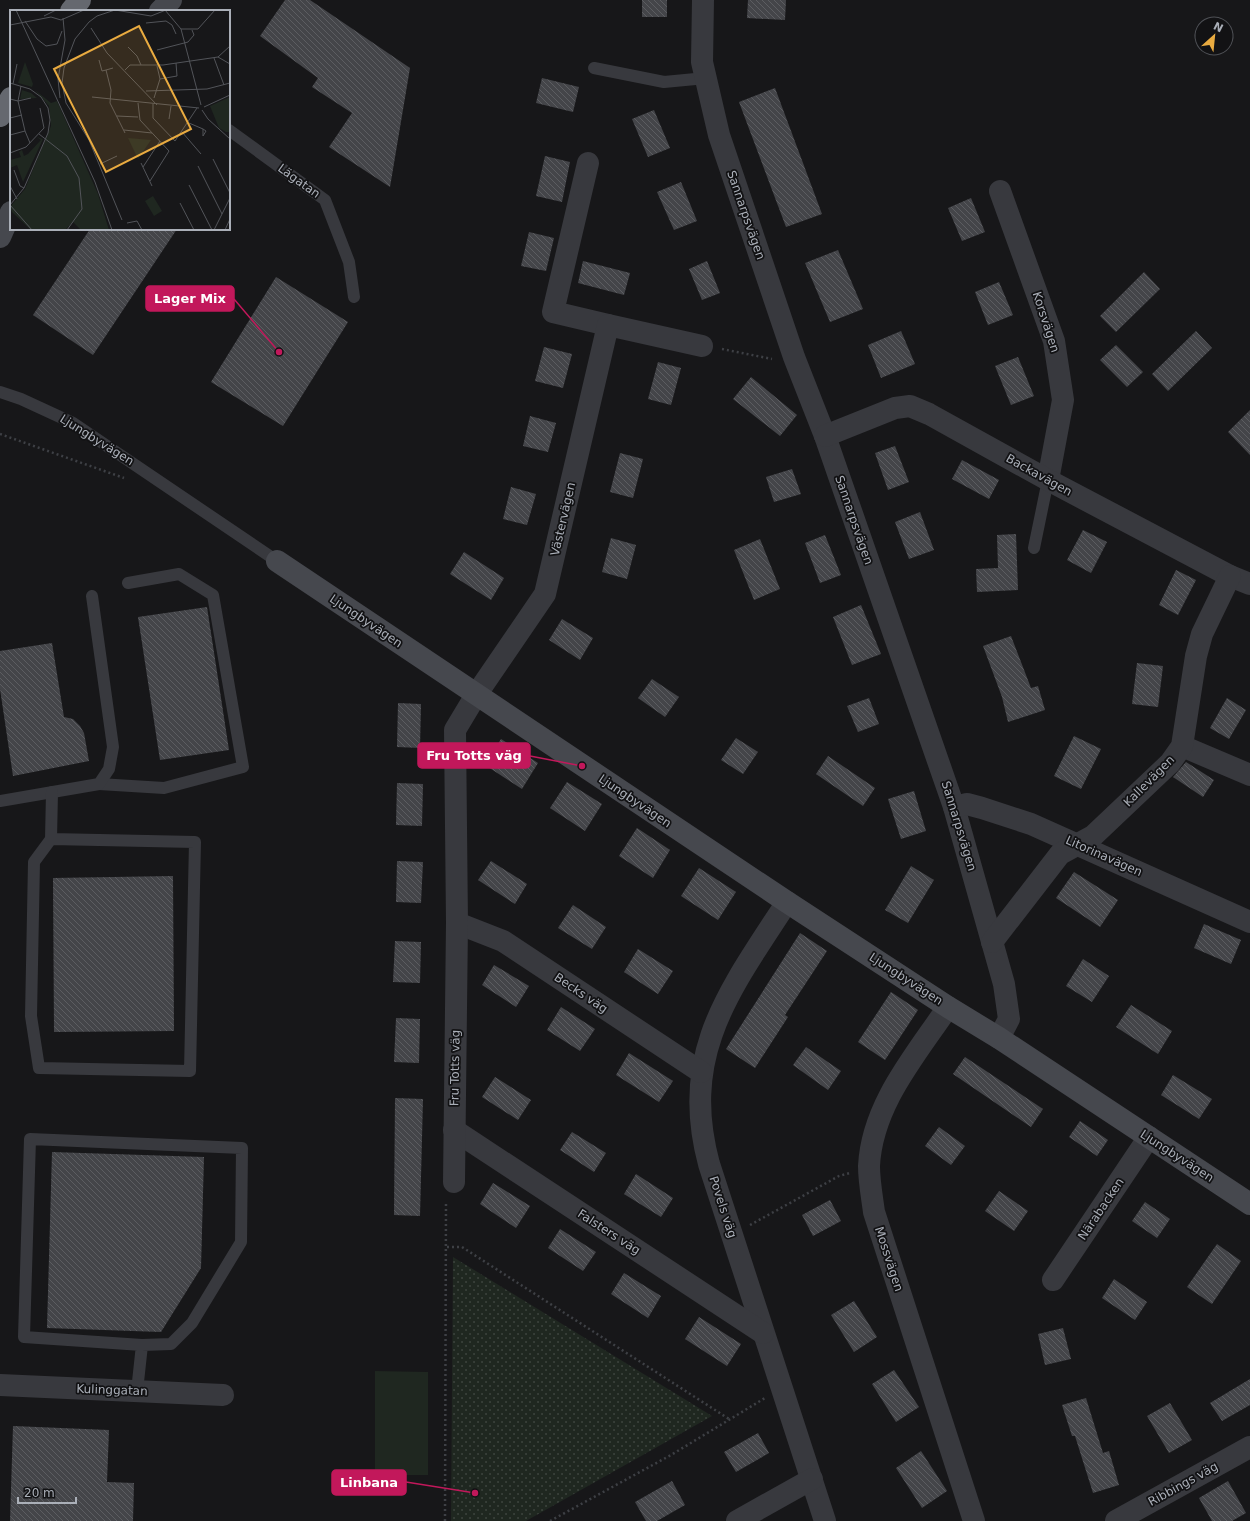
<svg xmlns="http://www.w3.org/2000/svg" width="1250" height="1521" font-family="'DejaVu Sans',sans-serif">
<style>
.park{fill:url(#park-dots)}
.garden{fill:#1f2720}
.building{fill:url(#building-back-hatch)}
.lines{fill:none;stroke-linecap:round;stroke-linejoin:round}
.path{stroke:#3e4045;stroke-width:2.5;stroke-dasharray:2 3;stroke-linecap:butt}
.lane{stroke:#38393e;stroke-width:12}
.street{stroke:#38393e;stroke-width:22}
.secondary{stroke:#46484e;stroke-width:22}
.highway{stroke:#65686f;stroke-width:22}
.labels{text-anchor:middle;stroke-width:3.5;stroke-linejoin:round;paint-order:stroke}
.street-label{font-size:12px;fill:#aaafb8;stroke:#121214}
.inset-road{fill:none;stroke:#525459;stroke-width:1}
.view{fill:#e9ab40;fill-opacity:0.15;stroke:#e9ab40;stroke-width:2}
.inset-edge{fill:none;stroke:#aaafb8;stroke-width:2}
.leader{fill:none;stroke:#c2185b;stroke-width:1.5}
.callout-dot{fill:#c2185b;stroke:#121214;stroke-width:1.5}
.callout{fill:#c2185b;stroke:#c2185b;stroke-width:1.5}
.callout-label{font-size:13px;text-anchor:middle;font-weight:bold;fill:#fff}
</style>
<defs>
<pattern id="park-dots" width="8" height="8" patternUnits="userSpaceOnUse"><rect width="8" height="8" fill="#1f2720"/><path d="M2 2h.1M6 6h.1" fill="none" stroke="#3d443e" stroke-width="1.8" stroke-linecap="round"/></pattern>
<pattern id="building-back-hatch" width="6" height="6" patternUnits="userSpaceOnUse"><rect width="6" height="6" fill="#444549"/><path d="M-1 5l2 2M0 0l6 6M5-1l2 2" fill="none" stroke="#5c5d61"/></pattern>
</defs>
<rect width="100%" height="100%" fill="#171719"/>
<!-- park -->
<path class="park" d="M453 1257 712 1416 526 1521H451Z"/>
<!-- garden -->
<path class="garden" d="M375 1371 428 1372V1475H375Z"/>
<!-- building -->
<g class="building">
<path d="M285 0H310L410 68 390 187 329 147 352 113 312 87 318 78 260 36Z"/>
<rect x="642" y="0" width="25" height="17"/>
<path d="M748 0H786L785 20 747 18Z"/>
<path d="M542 78 579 87 573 112 536 103Z"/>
<path d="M775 88 822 214 786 227 739 102Z"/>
<path d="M654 110 670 148 648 157 632 119Z"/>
<path d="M545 156 570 162 562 202 536 196Z"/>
<path d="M681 182 697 221 674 230 657 192Z"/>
<path d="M971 198 985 232 962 241 948 208Z"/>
<path d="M90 229H177L93 355 33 315Z"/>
<path d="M529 232 554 238 546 271 521 266Z"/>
<path d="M838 250 863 309 830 322 805 263Z"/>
<path d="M583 261 630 273 624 295 578 283Z"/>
<path d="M707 261 720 293 702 300 689 269Z"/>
<path d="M1144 272 1160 289 1116 332 1100 316Z"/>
<path d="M276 277 348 322 283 426 211 382Z"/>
<path d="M999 282 1013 315 988 325 975 292Z"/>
<path d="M901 331 915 364 881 378 868 345Z"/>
<path d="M1196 331 1212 348 1168 391 1152 374Z"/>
<path d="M1116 345 1143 372 1127 387 1100 360Z"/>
<path d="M544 347 572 354 563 388 535 381Z"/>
<path d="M1018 357 1034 396 1011 405 995 366Z"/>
<path d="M658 362 681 368 671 405 648 399Z"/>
<path d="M751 377 797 415 780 436 733 399Z"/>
<path d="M1250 410V455L1228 432Z"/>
<path d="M530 416 556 423 548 452 523 446Z"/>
<path d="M895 446 909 482 888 490 875 453Z"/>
<path d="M620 453 643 459 633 498 610 492Z"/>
<path d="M962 460 999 480 989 499 952 479Z"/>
<path d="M792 469 801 494 774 502 766 477Z"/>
<path d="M511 487 536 494 527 525 503 519Z"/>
<path d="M920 512 934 550 909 559 895 522Z"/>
<path d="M1083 530 1107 542 1091 573 1067 560Z"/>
<path d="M1016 534 1018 590 977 592 976 569 998 568 997 535Z"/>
<path d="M825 535 841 575 820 583 805 543Z"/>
<path d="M611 538 636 545 627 579 602 572Z"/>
<path d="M760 539 780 589 754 600 734 550Z"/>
<path d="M464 552 504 578 491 600 450 574Z"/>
<path d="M1176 570 1196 580 1178 615 1159 605Z"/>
<path d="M861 605 881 654 852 665 833 617Z"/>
<path d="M207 607 229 750 160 760 138 617Z"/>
<path d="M562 619 593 638 580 660 549 640Z"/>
<path d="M1011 636 1031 688 1038 686 1045 710 1008 722 1002 697 983 646Z"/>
<path d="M52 643 64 717 73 719 80 726 84 733 89 761 13 776 0 689V651Z"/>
<path d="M1137 663 1163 666 1158 707 1132 704Z"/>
<path d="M652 679 679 697 665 717 638 698Z"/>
<path d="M869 698 879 724 858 732 847 706Z"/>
<path d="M1227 698 1246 710 1229 739 1210 728Z"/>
<path d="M398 703 421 704 420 748 397 747Z"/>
<path d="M1074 736 1101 749 1081 789 1054 776Z"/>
<path d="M736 738 758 752 743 774 721 760Z"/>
<path d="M501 739 538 763 522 789 485 765Z"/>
<path d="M828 756 875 788 863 806 816 774Z"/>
<path d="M1186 762 1214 780 1203 797 1173 777Z"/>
<path d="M567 782 602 804 585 831 550 808Z"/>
<path d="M397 783 423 784 422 826 396 825Z"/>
<path d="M914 791 926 831 901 839 888 799Z"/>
<path d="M637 828 670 850 653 878 619 856Z"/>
<path d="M397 861 423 862 421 903 396 902Z"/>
<path d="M491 861 527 884 515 904 478 880Z"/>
<path d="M911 866 934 880 908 923 885 910Z"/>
<path d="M699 868 736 892 718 920 681 896Z"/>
<path d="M1074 872 1118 900 1100 927 1056 898Z"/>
<path d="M173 876 174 1031 54 1032 53 878Z"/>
<path d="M573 905 606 927 592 949 558 928Z"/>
<path d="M1204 924 1241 940 1231 964 1194 948Z"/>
<path d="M800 933 827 951 785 1015 788 1017 755 1068 726 1049Z"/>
<path d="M395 941 421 942 420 983 393 982Z"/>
<path d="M638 949 673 971 658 994 624 972Z"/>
<path d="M1083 959 1109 976 1092 1002 1066 986Z"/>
<path d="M494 965 529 986 516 1007 482 985Z"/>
<path d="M891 992 918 1010 885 1060 858 1042Z"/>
<path d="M1131 1005 1172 1031 1158 1054 1116 1027Z"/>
<path d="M561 1007 595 1029 580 1051 547 1030Z"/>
<path d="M396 1018 420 1019 419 1063 394 1062Z"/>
<path d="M806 1047 841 1071 828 1090 793 1065Z"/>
<path d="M629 1053 673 1081 659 1102 616 1075Z"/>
<path d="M965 1057 1043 1109 1031 1127 953 1074Z"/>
<path d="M1173 1075 1212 1099 1199 1119 1161 1095Z"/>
<path d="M495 1077 531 1100 518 1120 482 1097Z"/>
<path d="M395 1098 423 1099 420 1216 394 1215Z"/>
<path d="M1080 1121 1108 1140 1097 1156 1069 1137Z"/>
<path d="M939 1127 965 1146 951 1165 925 1146Z"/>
<path d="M572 1132 606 1153 594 1172 560 1150Z"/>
<path d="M52 1152 204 1157 201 1268 161 1332 47 1328Z"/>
<path d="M636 1174 673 1198 661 1217 624 1194Z"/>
<path d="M493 1183 530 1206 516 1228 480 1204Z"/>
<path d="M999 1191 1028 1211 1014 1231 985 1211Z"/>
<path d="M830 1200 841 1221 813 1236 802 1215Z"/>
<path d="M1145 1202 1170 1219 1157 1238 1132 1221Z"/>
<path d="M560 1229 596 1252 583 1271 548 1248Z"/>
<path d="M1217 1244 1241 1261 1212 1304 1187 1287Z"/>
<path d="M624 1273 661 1296 648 1318 611 1294Z"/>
<path d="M1114 1279 1147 1302 1135 1320 1102 1298Z"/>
<path d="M854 1301 877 1337 854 1352 831 1315Z"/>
<path d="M699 1317 741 1344 727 1366 685 1339Z"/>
<path d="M1063 1328 1071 1359 1045 1365 1038 1334Z"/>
<path d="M894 1370 919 1407 896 1422 872 1384Z"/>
<path d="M1250 1379V1405L1222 1421 1210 1403Z"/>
<path d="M1086 1398 1103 1453 1109 1451 1119 1485 1093 1493 1075 1436H1072L1062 1405Z"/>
<path d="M1170 1403 1192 1440 1169 1453 1147 1416Z"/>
<path d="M13 1426 109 1430 107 1482 134 1483 133 1521H10Z"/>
<path d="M758 1433 769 1453 736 1472 724 1452Z"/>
<path d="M921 1451 947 1491 922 1508 896 1468Z"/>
<path d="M672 1481 685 1505 657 1521H646L635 1502Z"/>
<path d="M1228 1481 1246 1513 1232 1521H1212L1199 1498Z"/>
</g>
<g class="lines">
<!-- path -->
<g class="path">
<path d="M722 349 772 359"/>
<path d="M0 434 124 478"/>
<path d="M750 1225 839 1176 850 1173"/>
<path d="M447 1247H462L729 1419"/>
<path d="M445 1521 446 1201"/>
<path d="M550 1521 671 1455 765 1398"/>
</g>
<!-- lane -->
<g class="lane">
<path d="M594 68 664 82 706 78"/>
<path d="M229 130 325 200 349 262 354 297"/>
<path d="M0 392 21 399 73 423 277 561"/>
<path d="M1034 548 1048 480"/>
<path d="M99 784 164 788 243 767 213 595 179 574 128 583"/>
<path d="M0 801 99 784 109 769 113 747 92 596"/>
<path d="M51 839 195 842 190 1071 39 1068 31 1016 34 862 51 839 52 792"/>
<path d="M137 1391 142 1345 171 1344 192 1323 241 1242 242 1148 30 1139 24 1337 142 1345"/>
</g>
<!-- street -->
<g class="street">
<path d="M703 0 702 62 719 135 794 357 825 436 954 807 1004 984 1009 1019 999 1038"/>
<path d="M588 163 553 312 608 325"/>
<path d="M1000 191 1054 341 1063 400 1048 480"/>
<path d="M825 436 895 408 910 406 929 414 1048 480 1230 576 1250 584"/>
<path d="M1182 746 1250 775"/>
<path d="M954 807 967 804 982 808 1031 824 1250 922"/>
<path d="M787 902C730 990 679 1053 709 1164L825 1521"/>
<path d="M457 923 503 941 701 1072"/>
<path d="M992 942 1060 854 1093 836 1170 763 1182 746 1196 656 1202 634 1230 576"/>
<path d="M948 1007C915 1056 872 1105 869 1166 869 1181 872 1197 874 1212L974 1521"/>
<path d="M454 1130 763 1333"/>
<path d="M454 1182 457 923 455 730 476 695 545 594 608 325 702 346"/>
<path d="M1053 1280 1149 1137"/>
<path d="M0 1385 223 1395"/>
<path d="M737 1521 812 1479"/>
<path d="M1116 1521 1250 1447"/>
</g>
<!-- secondary -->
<g class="secondary">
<path d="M160 11 171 0"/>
<path d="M0 237 11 212"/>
<path d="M277 561 787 902 948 1007 999 1038 1250 1204"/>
</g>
<!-- highway -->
<g class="highway">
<path d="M71 11 80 0"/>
<path d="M0 116 11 98"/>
</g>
</g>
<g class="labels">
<!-- street labels -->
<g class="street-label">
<text transform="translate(299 181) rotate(36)" y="4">Lägatan</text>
<text transform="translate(746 215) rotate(71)" y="4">Sannarpsvägen</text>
<text transform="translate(1046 322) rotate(72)" y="4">Korsvägen</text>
<text transform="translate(97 440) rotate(32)" y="4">Ljungbyvägen</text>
<text transform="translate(1039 475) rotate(29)" y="4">Backavägen</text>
<text transform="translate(563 519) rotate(-77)" y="4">Västervägen</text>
<text transform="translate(854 520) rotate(71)" y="4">Sannarpsvägen</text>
<text transform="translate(366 621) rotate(34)" y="4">Ljungbyvägen</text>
<text transform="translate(1149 781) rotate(-45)" y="4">Kallevägen</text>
<text transform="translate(635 801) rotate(34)" y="4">Ljungbyvägen</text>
<text transform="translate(959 826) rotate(73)" y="4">Sannarpsvägen</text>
<text transform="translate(1104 856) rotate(24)" y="4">Litorinavägen</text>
<text transform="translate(906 979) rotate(33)" y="4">Ljungbyvägen</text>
<text transform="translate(581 993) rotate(34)" y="4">Becks väg</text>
<text transform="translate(455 1068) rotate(-89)" y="4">Fru Totts väg</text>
<text transform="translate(1177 1156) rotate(33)" y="4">Ljungbyvägen</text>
<text transform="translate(723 1207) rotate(72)" y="4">Povels väg</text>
<text transform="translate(1101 1209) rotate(-56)" y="4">Närabacken</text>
<text transform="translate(609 1232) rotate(33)" y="4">Falsters väg</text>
<text transform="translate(889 1259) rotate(72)" y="4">Mossvägen</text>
<text transform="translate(112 1390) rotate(2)" y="4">Kulinggatan</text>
<text transform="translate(1183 1484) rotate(-29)" y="4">Ribbings väg</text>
</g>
</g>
<!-- overview -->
<g transform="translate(10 10)">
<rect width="220" height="220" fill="#171719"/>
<path d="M15 52 23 74 22 77 8 73ZM12 80 21 83 27 88 10 89ZM25 80 41 93 47 91 88 184 99 220H71L63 212 55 220H21L2 202 0 197 15 179 41 116 39 96ZM27 127 33 129 13 172 7 155 0 158V150L11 147 9 142 12 140 14 146 18 144 31 130Z" fill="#1f2720"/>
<path d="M220 87V122H216L209 118 200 96Z" fill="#1f2720"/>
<path d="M118 128 141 130 128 149Z" fill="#1f2720"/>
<path d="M143 186 152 201 144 206 135 191Z" fill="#1f2720"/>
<path class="inset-road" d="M6 0 85 172 102 220M155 0 171 19 191 95M34 6 46 0M15 11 27 29 36 36 47 34 52 21M136 13 156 11 162 15 166 24M0 15 41 7 51 10 74 0M81 18 97 43 147 95M171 19H188L205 0M118 37 127 46 131 55M147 40 178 32 184 25 182 20M208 47 220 54M204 48 214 75M89 50 92 61 96 60M103 58 96 60 101 80 100 93 115 123M115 60 120 55H153L208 47 220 36M150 69 167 66 166 53M0 73 20 79 31 87 38 98 40 110 38 123 14 178 0 195M3 74 7 54M11 76 8 91 15 121 20 133M136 81 197 79 220 73M82 87 189 98M50 88 48 69 55 30 53 8M144 88 150 69 147 56M0 89 8 91 21 88M128 93 130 110 159 141 140 171M143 94V108L165 131 187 98M194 97 220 85M192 100 198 109 220 129M107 106 128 107M0 108 12 105M159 109 161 96M179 113 193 119 196 121 193 126V119M114 120 142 123M172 122 191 144M29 124 57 146 69 168 72 199 57 220M0 125 15 121M0 143 16 137 34 118 30 98M203 149 220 183M131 153 142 176M90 154 107 146M188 156 212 204M133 157 150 131M4 160 10 176 14 178M179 175 202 220M0 176 7 189M170 193 184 220M0 195 22 220M112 210 79 130 56 93 52 73 54 58 65 29 79 12 87 6 105 0 141 6 156 0M117 213 127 211 132 220M204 220 220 188M215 220 220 209"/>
<path class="view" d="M129 16 181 119 96 162 44 59Z"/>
<rect width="220" height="220" class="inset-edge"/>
</g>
<!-- callouts -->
<path class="leader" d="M279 352L234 299M582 766L530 756M475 1493L406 1482"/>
<g class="callout-dot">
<circle cx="279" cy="352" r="4"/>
<circle cx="582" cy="766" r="4"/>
<circle cx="475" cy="1493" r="4"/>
</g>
<g class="callout">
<rect x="146" y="286" width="88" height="25" rx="4"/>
<rect x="418" y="743" width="112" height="25" rx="4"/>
<rect x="332" y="1470" width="74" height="25" rx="4"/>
</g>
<g class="callout-label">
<text x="190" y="303">Lager Mix</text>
<text x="474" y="760">Fru Totts väg</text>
<text x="369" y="1487">Linbana</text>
</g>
<!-- north arrow -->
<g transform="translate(1214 36) rotate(27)"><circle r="19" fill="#121214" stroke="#4f5156"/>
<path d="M0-3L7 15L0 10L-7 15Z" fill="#e9ab40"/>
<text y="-6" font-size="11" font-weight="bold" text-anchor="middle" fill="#aaafb8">N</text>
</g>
<!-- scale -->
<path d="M18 1497v6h58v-6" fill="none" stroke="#aaafb8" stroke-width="2"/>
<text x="24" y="1497" font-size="12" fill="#aaafb8" stroke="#121214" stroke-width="3" paint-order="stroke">20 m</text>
</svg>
